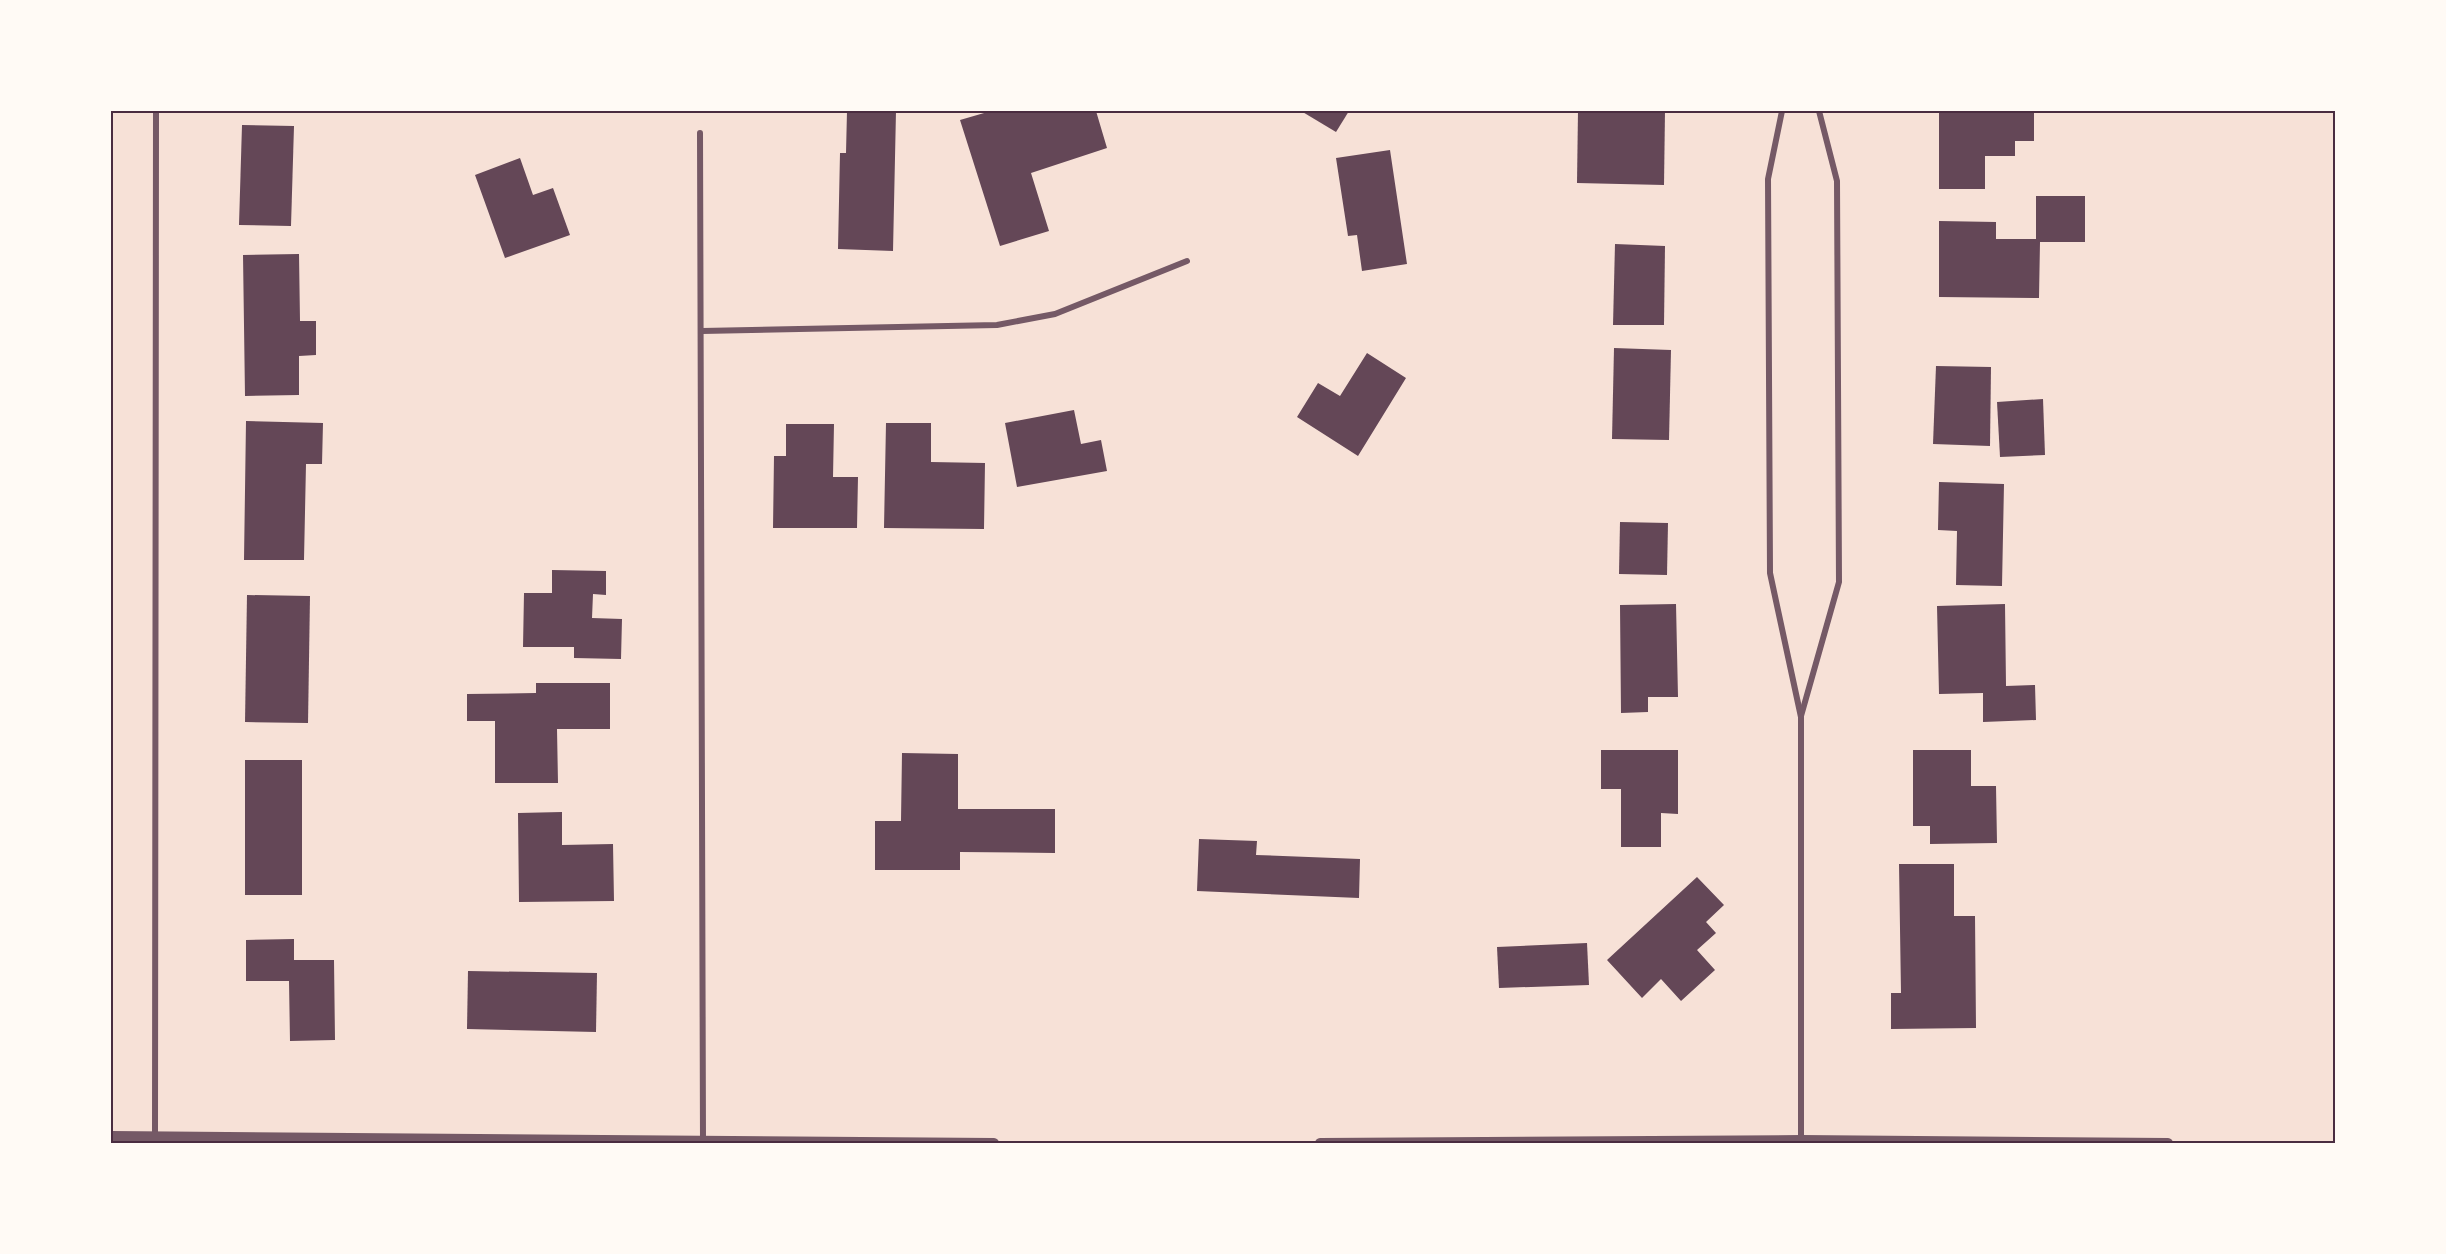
<svg xmlns="http://www.w3.org/2000/svg" width="2446" height="1254" font-family="Cabin,sans-serif">
<style>
.building{fill:#644757}
.lines{fill:none;stroke-linecap:round;stroke-linejoin:round}
.minor{stroke:#755966;stroke-width:6}
.tertiary{stroke:#755966;stroke-width:10}
.neatline{fill:none;stroke:#4a2c40;stroke-width:2}
</style>
<rect width="100%" height="100%" fill="#f7e1d7"/>
<!-- building -->
<g class="building">
<path d="M847 111H896L893 251 838 249 840 153H846Z"/>
<path d="M991 111H1096L1107 148 1031 173 1049 231 1000 246 960 120Z"/>
<path d="M1301 111H1349L1336 132Z"/>
<path d="M1578 111H1665L1664 185 1577 183Z"/>
<path d="M1939 111H2034V141H2015V156H1985V189H1939Z"/>
<path d="M242 125 294 126 291 226 239 225Z"/>
<path d="M1390 150 1407 264 1362 271 1357 235 1348 236 1336 158Z"/>
<path d="M520 158 533 195 553 188 570 235 505 258 475 175Z"/>
<path d="M2036 196H2085V242H2040L2039 298 1939 297V221L1996 222V239H2036Z"/>
<path d="M1615 244 1665 246 1664 325H1613Z"/>
<path d="M299 254 300 321H316V355L299 356V395L245 396 243 255Z"/>
<path d="M1614 348 1671 350 1669 440 1612 439Z"/>
<path d="M1367 353 1406 378 1358 456 1297 417 1318 383 1340 396Z"/>
<path d="M1936 366 1991 367 1990 446 1933 444Z"/>
<path d="M2043 399 2045 455 2000 457 1997 402Z"/>
<path d="M1074 410 1081 444 1101 440 1107 471 1017 487 1005 423Z"/>
<path d="M246 421 323 423 322 464H306L304 560H244Z"/>
<path d="M886 423H931V462L985 463 984 529 884 528Z"/>
<path d="M786 424H834L833 477H858L857 528H773L774 456H786Z"/>
<path d="M1939 482 2004 484 2002 586 1956 585 1957 531 1938 530Z"/>
<path d="M1620 522 1668 523 1667 575 1619 574Z"/>
<path d="M552 570 606 571V595L593 594 592 618 622 619 621 659 574 658V647H523L524 593H552Z"/>
<path d="M247 595 310 596 308 723 245 722Z"/>
<path d="M1676 604 1678 697H1648V712L1621 713 1620 605Z"/>
<path d="M2005 604 2006 686 2035 685 2036 720 1983 722V693L1939 694 1937 606Z"/>
<path d="M536 683H610V729H557L558 783H495V721H467V694L536 693Z"/>
<path d="M1601 750H1678V814L1661 813V847H1621V789H1601Z"/>
<path d="M1913 750H1971V786H1996L1997 843 1930 844V826H1913Z"/>
<path d="M902 753 958 754V809H1055V853L960 852V870H875V821H901Z"/>
<rect x="245" y="760" width="57" height="135"/>
<path d="M562 812V845L613 844 614 901 519 902 518 813Z"/>
<path d="M1199 839 1257 841 1256 855 1360 859 1359 898 1197 891Z"/>
<path d="M1899 864H1954V916H1975L1976 1028 1891 1029V993H1901Z"/>
<path d="M1697 877 1724 905 1706 922 1716 933 1697 950 1715 970 1681 1001 1661 979 1642 998 1607 960Z"/>
<path d="M294 939V960H334L335 1040 290 1041 289 981H246V940Z"/>
<path d="M1587 943 1589 985 1499 988 1497 947Z"/>
<path d="M468 971 597 973 596 1032 467 1029Z"/>
</g>
<g class="lines">
<!-- minor -->
<g class="minor">
<path d="M1782 111 1768 179 1770 573 1801 717V1140"/>
<path d="M700 133 703 1140"/>
<path d="M702 331 997 325 1055 314 1187 261"/>
<path d="M1801 716 1839 582 1837 181 1819 111"/>
<path d="M155 1137 156 111"/>
</g>
<!-- tertiary -->
<g class="tertiary">
<path d="M111 1136 994 1143"/>
<path d="M1320 1143 1801 1140 2168 1143"/>
</g>
</g>
<!-- border -->
<rect width="2446" height="1254" fill="none" stroke="#fffaf5" stroke-width="225"/>
<rect x="112" y="112" width="2222" height="1030" class="neatline"/>
</svg>
